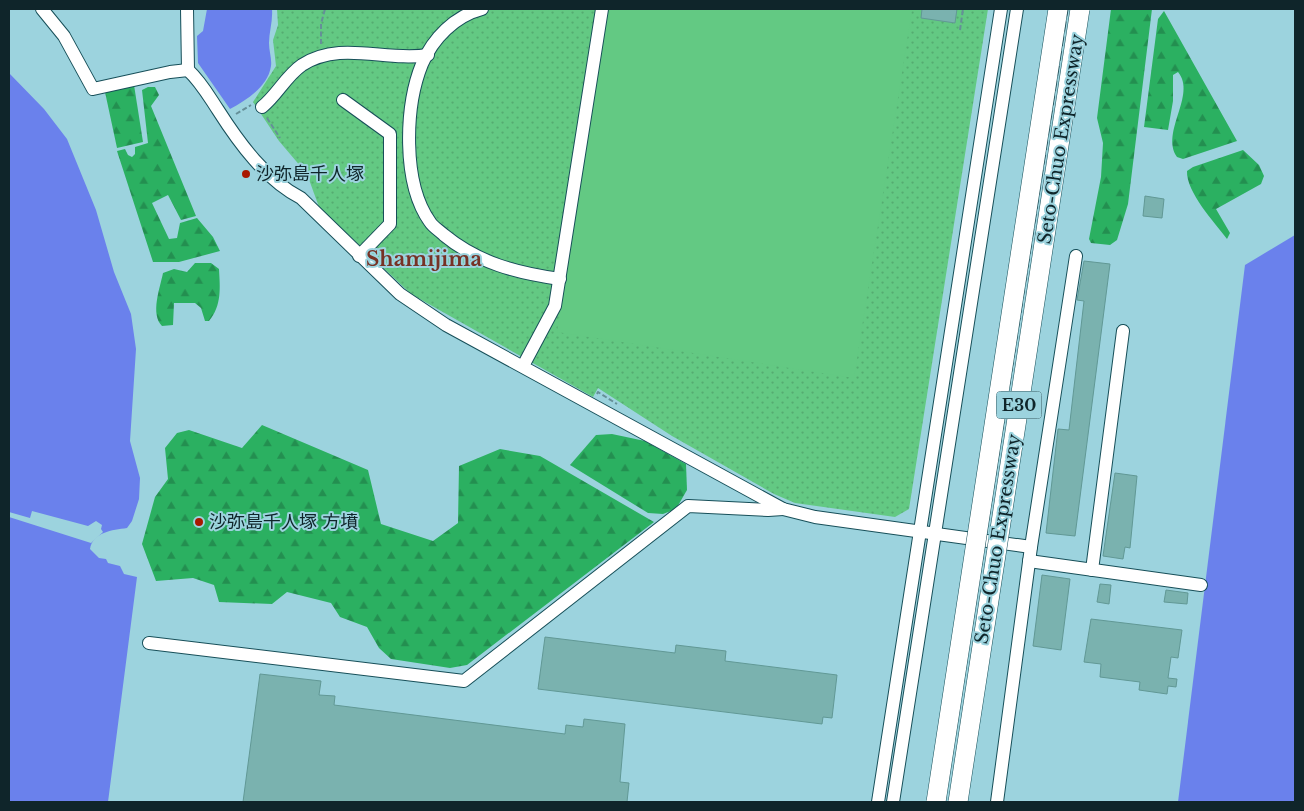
<svg xmlns="http://www.w3.org/2000/svg" width="1304" height="811" font-family="'Libre Baskerville','Noto Sans JP',serif">
<style>
.grass{fill:url(#grass-dots)}
.forest{fill:url(#forest-firs)}
.pitch{fill:#63c983}
.water{fill:#6a81ec}
.pier{fill:#9cd3de}
.building{fill:#7ab2af;stroke:#619895}
.lines{fill:none;stroke-linecap:round;stroke-linejoin:round}
.minor-casing{stroke:#174f59;stroke-width:14}
.path{stroke:#658f98;stroke-width:2;stroke-dasharray:5 2.5;stroke-linecap:butt}
.minor{stroke:#fff;stroke-width:12}
.rail{stroke:#304e55;stroke-width:3;stroke-dasharray:10 5;stroke-linecap:butt}
.highway-bridge-casing{stroke:#174f59;stroke-width:20;stroke-linecap:butt}
.highway-bridge{stroke:#fff;stroke-width:19}
.poi-dot{fill:#a81800;stroke:#9cd3de;stroke-width:2}
.labels{text-anchor:middle;stroke-width:4;stroke-linejoin:round;paint-order:stroke}
.shield{fill:#9cd3de;stroke:#395960;stroke-width:1}
.shield-label{font-size:16px;font-weight:bold;fill:#0f252a}
.street-label{font-size:18px;fill:#0f252a;stroke:#9cd3de}
.poi-label{font-size:18px;fill:#0f252a;stroke:#9cd3de;text-anchor:start}
.quarter-label{font-size:20px;font-weight:bold;fill:#773225;stroke:#9cd3de}
</style>
<defs>
<pattern id="grass-dots" width="8" height="8" patternUnits="userSpaceOnUse" patternTransform="scale(1.25)"><rect width="8" height="8" fill="#63c983"/><path d="M2 2h.1M6 6h.1" fill="none" stroke="#55ac71" stroke-width="1.8" stroke-linecap="round"/></pattern>
<pattern id="forest-firs" width="22" height="20" patternUnits="userSpaceOnUse" patternTransform="scale(1.25)"><rect width="22" height="20" fill="#2bb061"/><path d="M5 1l3.5 6h-7zM16 11l3.5 6h-7z" fill="#238f50"/></pattern>
</defs>
<rect width="100%" height="100%" fill="#9cd3de"/>
<!-- grass -->
<path class="grass" d="M277 9H988L909 509 895 517 795 503 774 494 672 436 598 388 593 397 411 294 319 207 307 174 279 141 253 102 276 66 273 40 278 25Z"/>
<!-- forest -->
<g class="forest">
<path d="M1111 9H1152L1128 204 1117 240 1110 245 1091 243 1089 239 1101 177 1103 143 1097 118Z"/>
<path d="M1164 11 1237 141 1183 159 1177 157C1160 132 1197 95 1178 72L1173 75V101L1168 130 1144 127 1158 19Z"/>
<path d="M134 85 143 142 117 148 105 92Z"/>
<path d="M148 87H155L159 95 151 106 196 216 181 220 168 195 152 203 169 239 177 238 180 223 197 218 213 237 220 251 179 262H153L117 151 125 149 128 155 132 157 135 154V147L148 143 142 90Z"/>
<path d="M1243 150 1259 165 1264 176 1261 184 1216 209 1230 233 1227 239C1215 223 1186 192 1187 171L1193 167Z"/>
<path d="M195 263H211L219 269C220 288 222 305 209 321H205L201 308 195 303H174L173 325 162 326C150 314 160 288 163 273L174 269 187 272Z"/>
<path d="M262 425 368 470 381 524 433 541 458 523 459 466 500 449 540 456 654 522 467 665 450 668 391 659 379 648 367 627 340 617 331 603 287 592 272 604 219 602 214 585 193 578 156 581 142 544 155 497 168 479 165 448 177 433 189 430 242 448Z"/>
<path d="M612 434 645 441 686 464 687 490 676 509 663 514 648 513 570 465 596 435Z"/>
</g>
<!-- pitch -->
<path class="pitch" d="M608 9H912L854 378 557 332Z"/>
<!-- water -->
<g class="water">
<path d="M207 9H272C273 21 269 32 269 43 269 51 272 59 271 66 268 87 246 100 230 109L198 63 197 36 203 31Z"/>
<path d="M9 73 44 109 67 139 96 210 114 272 131 314 136 349 130 441 140 478 139 499 132 521 127 528C112 530 93 532 90 549L99 558 106 559 108 563 120 566 124 574 137 577 108 802H9Z"/>
<path d="M1295 235V802H1178L1245 265Z"/>
</g>
<!-- pier -->
<path class="pier" d="M32 511 88 526 96 521 102 525 101 529 103 532 91 543 9 517V512L30 518Z"/>
<!-- building -->
<g class="building">
<path d="M922 9H957L955 23 921 18Z"/>
<path d="M1145 196 1164 199 1162 218 1143 216Z"/>
<path d="M1084 261 1110 264 1075 536 1046 533 1058 429 1069 430 1084 301 1077 300Z"/>
<path d="M1115 473 1137 476 1130 548 1125 547 1123 559 1103 556Z"/>
<path d="M1042 575 1070 579 1061 650 1033 646Z"/>
<path d="M1100 584 1111 585 1109 604 1097 602Z"/>
<path d="M1166 590 1188 593 1187 604 1164 602Z"/>
<path d="M1091 619 1182 630 1178 658 1171 657 1168 678 1177 679 1176 687 1168 686 1167 694 1139 690 1140 682 1100 677 1101 664 1084 662Z"/>
<path d="M545 637 675 653 676 645 726 651 725 661 837 675 832 718 823 717 822 724 538 689Z"/>
<path d="M260 674 321 681 319 695 335 696 334 705 565 734 566 725 583 727 584 719 625 724 620 782 629 783 627 802H243Z"/>
</g>
<g class="lines">
<defs>
<g id="minor">
<path d="M42 9 64 36 93 89 170 72 188 70"/>
<path d="M187 9 188 70C201 82 208 95 218 110 239 143 266 180 301 198L400 294 446 325 783 509 815 517 1031 547"/>
<path d="M482 9C455 16 433 38 422 64 405 106 402 183 430 222 433 227 440 231 444 235 478 263 517 273 560 279"/>
<path d="M343 100 390 134V224L359 256"/>
<path d="M262 107C277 95 286 76 302 65 341 40 385 62 428 55"/>
<path d="M523 366 555 306 602 9"/>
<path d="M1029 561 1201 585"/>
<path d="M1092 570 1123 331"/>
<path d="M149 643 464 681 688 506 768 510 783 509"/>
<path d="M878 802 1001 9"/>
<path d="M893 802 1017 9"/>
<path d="M997 802 1031 547 1076 256"/>
</g>
</defs>
<!-- minor casing -->
<use href="#minor" class="minor-casing"/>
<!-- path -->
<g class="path">
<path d="M960 30 963 9"/>
<path d="M321 44V24L325 9"/>
<path d="M236 114 251 105"/>
<path d="M267 118 280 138"/>
<path d="M597 394 598 392 617 404"/>
</g>
<!-- minor -->
<use href="#minor" class="minor"/>
<!-- rail -->
<path class="rail" d="M944 802 1067 9"/>
<defs>
<g id="highway-bridge">
<path d="M936 802 1058 9"/>
<path d="M958 802 1080 9"/>
</g>
</defs>
<!-- highway-bridge casing -->
<use href="#highway-bridge" class="highway-bridge-casing"/>
<!-- highway-bridge -->
<use href="#highway-bridge" class="highway-bridge"/>
</g>
<!-- markers -->
<g class="poi-dot">
<circle cx="246" cy="174" r="5"/>
<circle cx="199" cy="522" r="5"/>
</g>
<g class="labels">
<!-- shield labels -->
<rect class="shield" x="996.5" y="391.5" width="45" height="27" rx="4"/>
<g class="shield-label">
<text x="1019" y="411">E30</text>
</g>
<!-- street labels -->
<g class="street-label">
<text transform="translate(1061 139) rotate(-81)" y="6">Seto-Chuo Expressway</text>
<text transform="translate(998 539) rotate(-81)" y="6">Seto-Chuo Expressway</text>
</g>
<!-- poi labels -->
<g class="poi-label">
<text x="256" y="180">沙弥島千人塚</text>
<text x="209" y="528">沙弥島千人塚 方墳</text>
</g>
<!-- quarter labels -->
<g class="quarter-label">
<text x="424" y="266">Shamijima</text>
</g>
</g>
<!-- border -->
<rect width="1304" height="811" fill="none" stroke="#0f252a" stroke-width="20"/>
</svg>
